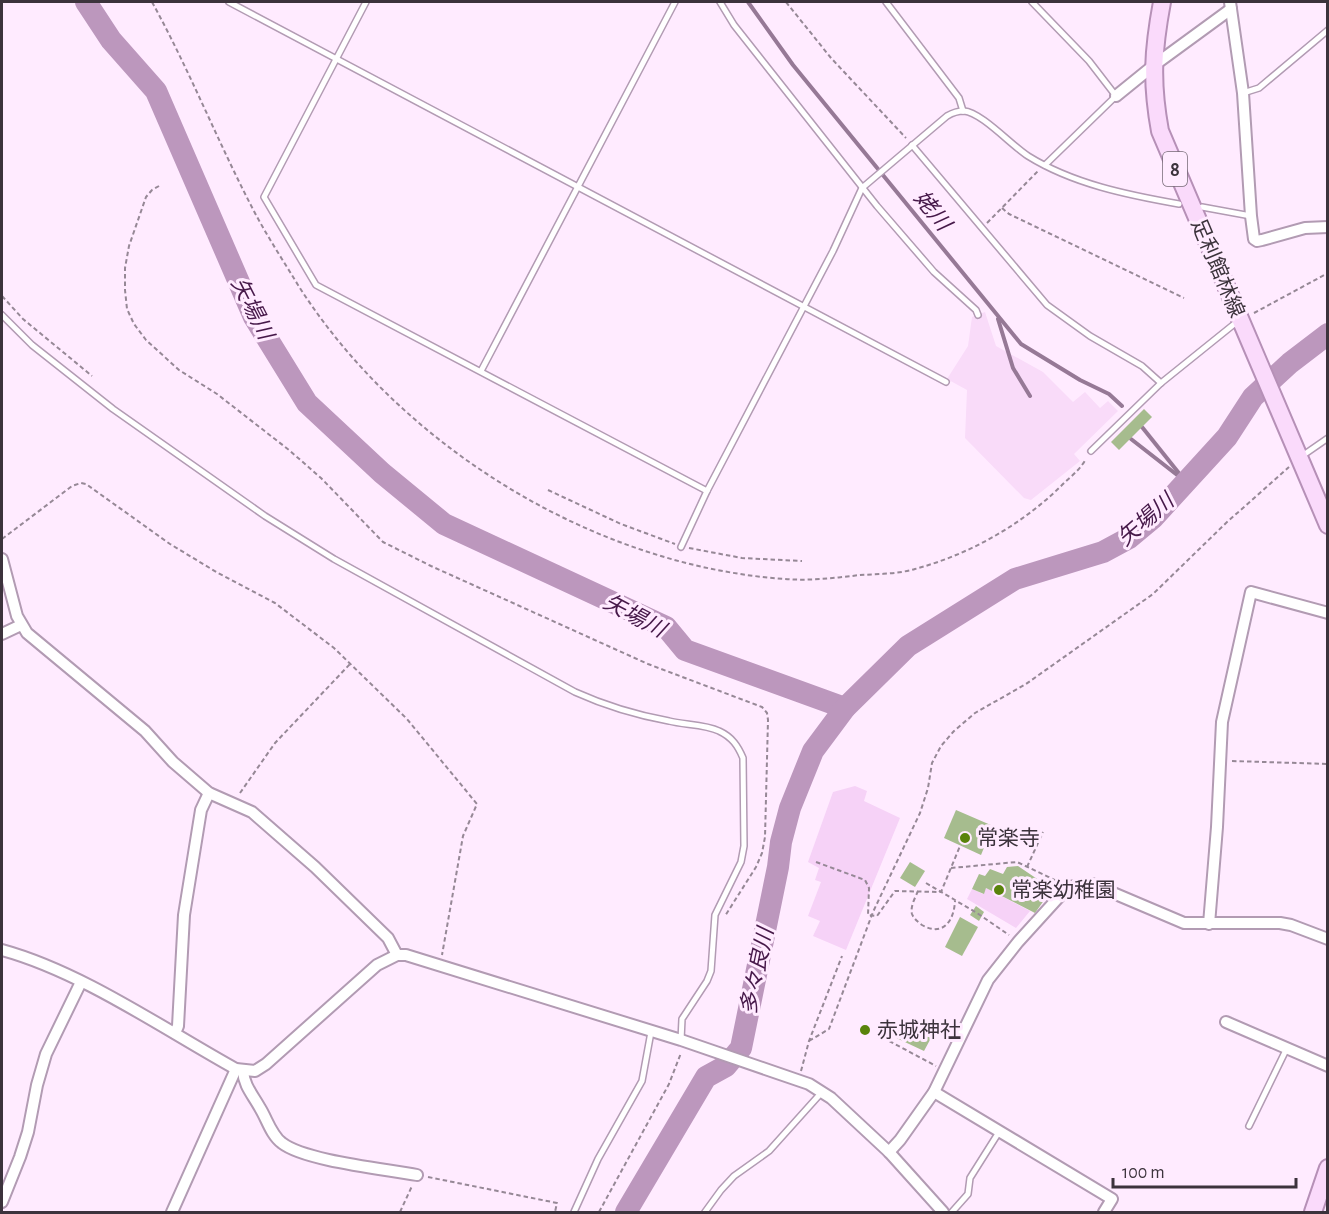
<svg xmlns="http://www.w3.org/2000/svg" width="1329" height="1214" font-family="'Alegreya Sans','Noto Sans JP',sans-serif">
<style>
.built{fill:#f9dbf9}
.green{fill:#f6d2f7}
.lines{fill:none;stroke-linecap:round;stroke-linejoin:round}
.stream{stroke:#967996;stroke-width:4}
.river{stroke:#bc97bd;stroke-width:22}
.building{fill:#a6bc8e;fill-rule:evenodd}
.service-casing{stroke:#b29bb3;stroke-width:8}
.minor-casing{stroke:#b29bb3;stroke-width:14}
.primary-casing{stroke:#b690b7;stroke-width:20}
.path{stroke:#968896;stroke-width:2;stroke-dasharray:4.5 3;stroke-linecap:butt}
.service{stroke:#fff;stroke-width:5}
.minor{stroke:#fff;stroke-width:10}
.primary{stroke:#fadafb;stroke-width:16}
.poi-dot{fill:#59830b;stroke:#ffebff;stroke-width:2}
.labels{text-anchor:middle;stroke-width:6;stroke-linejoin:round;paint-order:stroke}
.shield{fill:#ffebff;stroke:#766a76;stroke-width:1.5}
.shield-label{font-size:20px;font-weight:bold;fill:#3c333c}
.street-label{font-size:21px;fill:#3c333c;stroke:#ffebff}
.poi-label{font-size:21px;fill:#3c333c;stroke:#ffebff;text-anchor:start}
.water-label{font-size:22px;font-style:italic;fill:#461849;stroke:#ffebff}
</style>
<rect width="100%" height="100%" fill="#ffebff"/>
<!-- built -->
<path class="built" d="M985 312 996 346 1043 372 1073 402 1085 392 1100 408 1108 401 1118 411 1074 454 1080 461 1031 500 1024 498 965 438 967 390 947 379 968 346 972 317Z"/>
<!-- green -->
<g class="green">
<path d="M855 786 867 791 864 801 900 818 846 950 813 936 820 921 808 916 821 882 815 880 819 868 808 862 833 792Z"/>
<path d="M986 888 1030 911 1016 928 967 899 972 889 983 894Z"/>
</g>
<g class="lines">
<!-- stream -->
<g class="stream">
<path d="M748 2 793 65 1021 344 1080 380 1109 394 1122 406"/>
<path d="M998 319 1013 368 1030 396"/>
<path d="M1142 427 1186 482"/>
<path d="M1131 439 1181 478"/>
</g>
<!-- river -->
<g class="river">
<path d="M86 2 111 40 156 91 254 317 307 403 382 473 444 524 666 627 685 650 845 708"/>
<path d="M626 1212 706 1077 726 1066 741 1048 778 867 781 842 790 808 813 751 845 708 908 646 1015 579 1103 552 1129 538 1153 518 1227 437 1253 397 1290 363 1328 334"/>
</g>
</g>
<!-- building -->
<g class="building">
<path d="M1144 409 1152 417 1119 450 1111 442Z"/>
<path d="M956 810 993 826 981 855 944 838Z"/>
<path d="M910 862 925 871 915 887 900 878Z"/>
<path d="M1018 866 1052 889 1035 913 986 888 984 894 972 889 979 874 985 876 990 869 1003 874 1007 867ZM1024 884 1035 892 1032 896 1020 890Z"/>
<path d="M976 906 984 912 979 921 970 915Z"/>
<path d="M960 917 978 927 962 956 945 947Z"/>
<path d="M887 1017 931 1038 924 1051 892 1036 894 1031 883 1025Z"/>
</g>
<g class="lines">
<defs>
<g id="service">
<path d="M229 2 946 382"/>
<path d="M366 2 264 197 316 285 707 491"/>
<path d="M720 2 734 25 877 206 934 272 976 310 978 315"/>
<path d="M886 2 959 98 963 111"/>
<path d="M1032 2 1089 61 1116 96 1045 165"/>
<path d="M1243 93 1259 88 1328 30"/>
<path d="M912 145 1047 305 1090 336 1142 366 1161 383"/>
<path d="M1202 207 1251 216"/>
<path d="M2 315 32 345 113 409 265 516 334 559 575 692C606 706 636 715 669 721 684 725 705 724 719 731 732 737 738 746 743 758L744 846 741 862 715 915 711 971 707 981 682 1019 681 1040"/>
<path d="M481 371 675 2"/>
<path d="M1091 451 1161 383 1238 321"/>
<path d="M1302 456 1328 438"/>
<path d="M681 547 707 491 833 251 862 188 947 116C952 113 958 111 964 111 981 112 1012 146 1028 156 1073 184 1128 195 1179 204"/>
<path d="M1249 1126 1287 1048"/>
<path d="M574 1212 598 1159 642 1081 651 1032"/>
<path d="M705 1212 721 1190 734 1176 769 1151 822 1092"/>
<path d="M952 1212 968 1194 970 1178 999 1132"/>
</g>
<g id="minor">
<path d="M1230 2 1243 93 1251 216 1254 239 1257 241 1262 240 1305 228 1328 227"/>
<path d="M1116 96 1153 66 1231 9"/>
<path d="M2 559 17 616 27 633 145 731 173 762 209 793 252 812 315 867 388 938 397 955"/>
<path d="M2 634 21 625"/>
<path d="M1209 924 1217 827 1222 722 1251 592 1328 613"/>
<path d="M2 950C82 972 162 1028 236 1069L255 1071 266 1064 377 965 397 955H406L681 1040 809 1084 831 1098 889 1152 943 1212"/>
<path d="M1226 1022 1328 1066"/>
<path d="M175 1033 178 1026 184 915 201 810 209 793"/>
<path d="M243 1071C244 1086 253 1095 260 1108 267 1119 271 1135 282 1143 305 1161 386 1169 417 1175"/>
<path d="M934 1092 1112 1199 1104 1212"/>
<path d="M889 1152 900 1140 934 1092 988 980 1018 942 1068 887 1092 884 1184 923H1280L1291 925 1328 939"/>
<path d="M2 1202 20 1157 28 1132 37 1085 46 1054 81 982"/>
<path d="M172 1212 236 1069"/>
</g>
<g id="primary">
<path d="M1162 2C1153 50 1151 82 1160 131L1328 525"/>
<path d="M1313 1212 1328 1168"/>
</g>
</defs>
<!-- service casing -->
<use href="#service" class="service-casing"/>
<!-- minor casing -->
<use href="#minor" class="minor-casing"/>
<!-- primary casing -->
<use href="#primary" class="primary-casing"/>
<!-- path -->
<g class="path">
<path d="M152 2C190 71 219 145 256 215 269 239 284 262 298 285 400 446 594 566 785 579 809 581 835 578 860 575 878 574 898 574 915 569 971 554 1025 523 1065 482 1073 475 1081 468 1086 459"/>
<path d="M786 2 831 58 906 138"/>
<path d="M159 186 152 190 146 197 129 246 125 268V290L127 309 134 324 146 340 179 370 217 394 289 450 321 478 383 542 431 566 648 664 762 707 767 713 768 720 765 837 762 853 756 867 725 916"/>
<path d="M1002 208 1009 214 1184 298"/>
<path d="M987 223 1038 171"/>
<path d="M2 296 23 319 92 376"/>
<path d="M1254 313 1328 273"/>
<path d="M548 490 621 524 675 544"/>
<path d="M2 539 72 486 81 483 86 484 170 544 218 573 275 603 334 648 407 719 477 804 463 836 442 955"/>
<path d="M689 548 742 558 802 561"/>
<path d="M1232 761 1328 764"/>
<path d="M240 793 275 743 350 664"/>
<path d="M816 862 865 880 869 888 868 915 877 916 895 891 941 892 960 846"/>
<path d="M1027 867 1043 832"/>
<path d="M951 868 1017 862 1057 881"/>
<path d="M926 883 977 913 1009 935"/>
<path d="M918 891C915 898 910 907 912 914 914 919 918 922 922 925 943 937 954 921 955 901"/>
<path d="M876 1034 936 1066"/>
<path d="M809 1041 829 1029 873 912 920 813 928 788 932 763 941 746 954 731 975 713 1026 684 1153 594 1226 523 1289 467"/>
<path d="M801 1071 809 1041 842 956"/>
<path d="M428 1177 557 1203 555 1212"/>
<path d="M400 1212 412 1186"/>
<path d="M599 1212 669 1084 681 1053"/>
</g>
<!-- service -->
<use href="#service" class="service"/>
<!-- minor -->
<use href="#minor" class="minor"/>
<!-- primary -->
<use href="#primary" class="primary"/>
</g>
<!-- markers -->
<g class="poi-dot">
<circle cx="965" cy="838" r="6"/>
<circle cx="999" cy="890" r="6"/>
<circle cx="865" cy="1030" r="6"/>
</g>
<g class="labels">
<!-- shield labels -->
<rect class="shield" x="1163" y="152" width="24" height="34" rx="4.5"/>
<g class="shield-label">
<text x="1175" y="176">8</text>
</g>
<!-- street labels -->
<g class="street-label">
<text transform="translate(1218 268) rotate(67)" y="7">足利館林線</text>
</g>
<!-- poi labels -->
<g class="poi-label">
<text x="977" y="845">常楽寺</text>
<text x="1011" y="897">常楽幼稚園</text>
<text x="877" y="1037">赤城神社</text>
</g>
<!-- water labels -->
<g class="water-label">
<text transform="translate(933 210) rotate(51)" y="8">姥川</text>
<text transform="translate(253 308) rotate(63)" y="8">矢場川</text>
<text transform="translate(1145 519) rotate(-41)" y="8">矢場川</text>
<text transform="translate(635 615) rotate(28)" y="8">矢場川</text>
<text transform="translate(756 971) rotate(-78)" y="8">多々良川</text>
</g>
</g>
<!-- border -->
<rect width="1329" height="1214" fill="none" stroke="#3c333c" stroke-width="6"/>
<!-- scale -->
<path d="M1113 1178v9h183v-9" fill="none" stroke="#3c333c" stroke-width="3"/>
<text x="1122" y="1178" font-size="18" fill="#3c333c" stroke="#ffebff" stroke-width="4.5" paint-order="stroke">100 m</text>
</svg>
